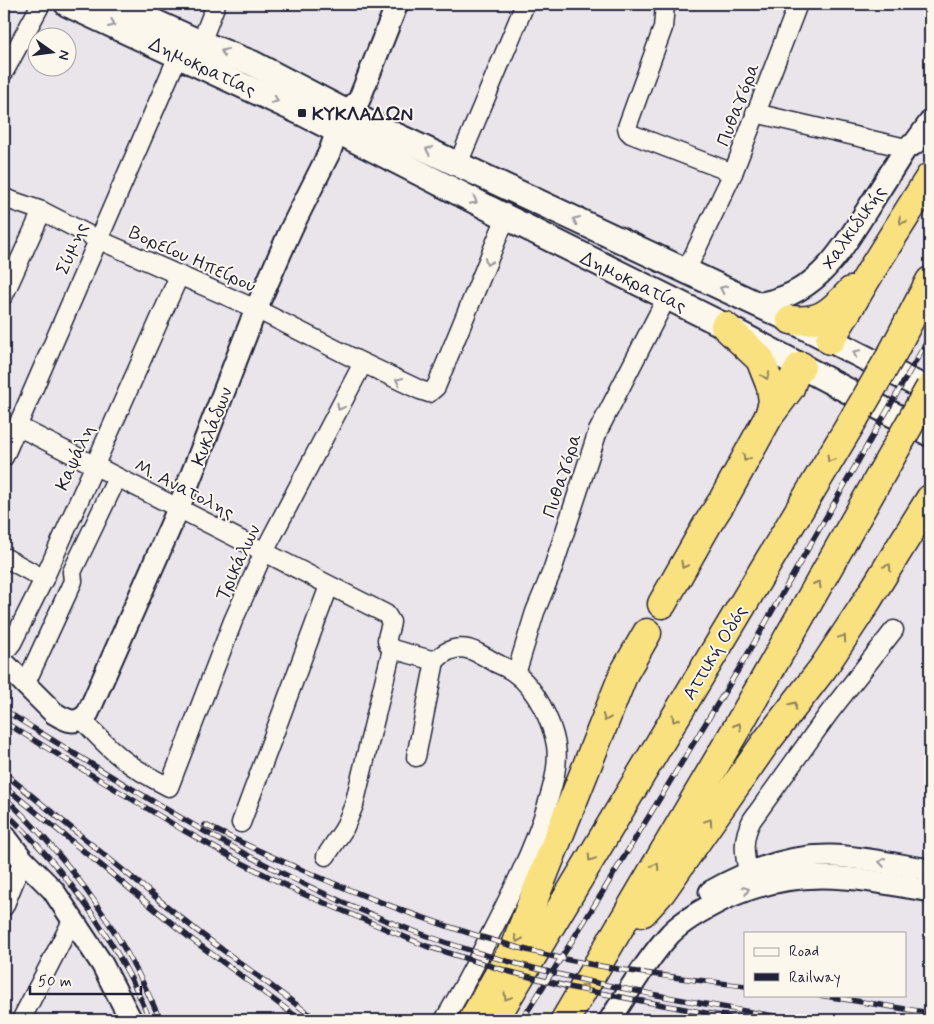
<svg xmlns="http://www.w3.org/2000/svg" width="934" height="1024" font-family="Mynerve,sans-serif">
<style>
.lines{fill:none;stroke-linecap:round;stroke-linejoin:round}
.minor-casing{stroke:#22223b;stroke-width:21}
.tertiary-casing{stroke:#22223b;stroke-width:25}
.secondary-casing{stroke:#22223b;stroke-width:28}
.motorway-casing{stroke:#22223b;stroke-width:31}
.minor{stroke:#fbf7ec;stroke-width:18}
.tertiary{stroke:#fbf7ec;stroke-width:21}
.secondary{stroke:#fbf7ec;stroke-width:24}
.motorway{stroke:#fae180;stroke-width:28}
.rail-casing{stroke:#22223b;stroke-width:5.5}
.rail{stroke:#fbf7ec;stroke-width:4;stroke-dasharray:11;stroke-linecap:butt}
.motorway-bridge-casing{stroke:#22223b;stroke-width:31;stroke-linecap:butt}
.motorway-bridge{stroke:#fae180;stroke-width:28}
.oneway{stroke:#99979c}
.oneway2{stroke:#8e825e}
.poi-dot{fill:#22223b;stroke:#fbf7ec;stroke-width:2}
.labels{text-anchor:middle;stroke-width:4;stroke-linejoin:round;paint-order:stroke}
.street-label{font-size:19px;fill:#22223b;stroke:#fbf7ec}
.poi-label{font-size:19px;font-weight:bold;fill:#22223b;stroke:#fbf7ec;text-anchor:start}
</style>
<rect width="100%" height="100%" fill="#eae4eb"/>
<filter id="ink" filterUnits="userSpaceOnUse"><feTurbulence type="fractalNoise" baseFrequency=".02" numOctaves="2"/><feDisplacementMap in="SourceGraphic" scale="10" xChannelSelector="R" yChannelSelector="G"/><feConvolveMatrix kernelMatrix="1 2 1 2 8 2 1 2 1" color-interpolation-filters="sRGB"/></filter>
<g filter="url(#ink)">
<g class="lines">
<defs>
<g id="minor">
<path d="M665 4 663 28 627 127 628 131 631 134 733 173"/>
<path d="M201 43 216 4"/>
<path d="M4 72 41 4"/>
<path d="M755 113 906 148"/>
<path d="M458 164 525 4"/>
<path d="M4 198 42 211 97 239 256 309 363 363 420 390 429 393 436 387 506 217"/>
<path d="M686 271 733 173 798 4"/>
<path d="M4 295 42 211"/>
<path d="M17 426 386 614 391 622C390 633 382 640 392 649"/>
<path d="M4 457 178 56"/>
<path d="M4 557 44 579"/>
<path d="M392 649 435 661C456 639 473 649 496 663 502 666 510 669 516 674 535 688 552 721 556 745 559 766 553 785 547 805 533 850 512 892 491 933 476 963 461 992 444 1020"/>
<path d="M4 653 12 643 44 579 179 276"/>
<path d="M516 674 535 612 552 571 598 431 667 297"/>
<path d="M25 685 73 581 72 572 117 478"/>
<path d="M82 719C112 753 129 767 169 787L233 621 264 552 363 363"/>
<path d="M416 757 435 661"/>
<path d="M241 823 329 586"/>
<path d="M326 856 344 829 354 805 392 649"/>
<path d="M748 872C744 853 742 838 752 820L829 713 894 630"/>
<path d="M4 907 23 860"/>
<path d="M21 1020 72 921"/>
</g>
<g id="tertiary">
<path d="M754 304C812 298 837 258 865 213 879 191 892 170 906 148L914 144 930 122"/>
<path d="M4 663 54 713C67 721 76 726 88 713L179 507 256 309 291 229 330 151 337 131 346 112 359 100 397 4"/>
<path d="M4 835 23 860 53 890 102 964 131 1020"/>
<path d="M710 892C747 871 788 855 831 856 864 857 897 865 930 870"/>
<path d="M610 1020C629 991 647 959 671 933 685 919 704 909 722 900 797 865 853 877 930 891"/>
</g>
<g id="secondary">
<path d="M67 4 302 113 506 217 725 326 930 434"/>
<path d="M115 4 201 43 252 63 346 112 791 320 930 391"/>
</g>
<g id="motorway">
<path d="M791 320C821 323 831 312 851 291"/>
<path d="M725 326 760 359 771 387 773 402 769 416"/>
<path d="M830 340 874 266 930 177"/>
<path d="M893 352 930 281"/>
<path d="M662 604 707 525 723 500 769 416 790 388 793 379 801 366"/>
<path d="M643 912 662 891 766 742 823 668 862 609 930 499"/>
<path d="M473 1020 515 946 624 673 647 633"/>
<path d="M494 1020 855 417"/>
<path d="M565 1020 738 726 900 441"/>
</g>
</defs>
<!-- minor casing -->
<use href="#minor" class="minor-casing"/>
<!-- tertiary casing -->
<use href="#tertiary" class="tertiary-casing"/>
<!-- secondary casing -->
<use href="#secondary" class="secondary-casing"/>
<!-- motorway casing -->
<use href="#motorway" class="motorway-casing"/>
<!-- minor -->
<use href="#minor" class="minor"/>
<!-- tertiary -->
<use href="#tertiary" class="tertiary"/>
<!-- secondary -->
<use href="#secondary" class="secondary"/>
<!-- motorway -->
<use href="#motorway" class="motorway"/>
<defs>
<g id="rail">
<path d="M4 710C140 794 278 884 430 937 549 979 672 998 796 1020"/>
<path d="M4 722 183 830 242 863 301 893 426 946 507 971 573 988 743 1020"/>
<path d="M4 773 196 930 317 1020"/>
<path d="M4 786 190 938 301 1020"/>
<path d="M4 797C70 858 125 937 160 1020"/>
<path d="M4 811C65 868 118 942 150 1020"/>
<path d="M205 825C316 879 431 927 551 956 615 971 680 978 745 986"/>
<path d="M819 995 930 1013"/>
<path d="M522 1020 599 898 743 662 930 336"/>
</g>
</defs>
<!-- rail casing -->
<use href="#rail" class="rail-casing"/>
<!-- rail -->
<use href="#rail" class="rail"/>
<defs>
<g id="motorway-bridge">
<path d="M855 417 893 352"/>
<path d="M900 441 930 388"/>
</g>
</defs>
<!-- motorway-bridge casing -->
<use href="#motorway-bridge" class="motorway-bridge-casing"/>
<!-- motorway-bridge -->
<use href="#motorway-bridge" class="motorway-bridge"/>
</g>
<!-- one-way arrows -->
<defs><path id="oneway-chevron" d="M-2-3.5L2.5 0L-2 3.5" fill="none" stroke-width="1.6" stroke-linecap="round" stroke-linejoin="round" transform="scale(1.25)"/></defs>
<g class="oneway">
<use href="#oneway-chevron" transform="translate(112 24) rotate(24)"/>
<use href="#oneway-chevron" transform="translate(224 52) rotate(-158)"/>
<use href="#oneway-chevron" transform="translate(275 100) rotate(25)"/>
<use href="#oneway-chevron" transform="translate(429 150) rotate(-155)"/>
<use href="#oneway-chevron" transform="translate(474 201) rotate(27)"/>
<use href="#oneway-chevron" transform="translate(576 220) rotate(-155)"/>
<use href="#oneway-chevron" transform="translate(488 262) rotate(112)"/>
<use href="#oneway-chevron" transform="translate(723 289) rotate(-155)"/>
<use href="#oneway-chevron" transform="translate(856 353) rotate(-153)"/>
<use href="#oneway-chevron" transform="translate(399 381) rotate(-155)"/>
<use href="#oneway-chevron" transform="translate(340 407) rotate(118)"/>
<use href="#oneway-chevron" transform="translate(882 862) rotate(-171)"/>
<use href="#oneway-chevron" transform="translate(746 890) rotate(-21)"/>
</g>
<g class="oneway2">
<use href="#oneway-chevron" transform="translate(902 221) rotate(122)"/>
<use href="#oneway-chevron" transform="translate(766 376) rotate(69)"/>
<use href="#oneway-chevron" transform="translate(746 458) rotate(119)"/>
<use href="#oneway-chevron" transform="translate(830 459) rotate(121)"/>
<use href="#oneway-chevron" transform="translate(684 565) rotate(119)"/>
<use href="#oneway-chevron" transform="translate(888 567) rotate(-58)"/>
<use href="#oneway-chevron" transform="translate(818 584) rotate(-60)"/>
<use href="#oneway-chevron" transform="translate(843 638) rotate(-56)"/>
<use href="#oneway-chevron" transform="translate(794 705) rotate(-52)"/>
<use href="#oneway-chevron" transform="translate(606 718) rotate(112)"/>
<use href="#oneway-chevron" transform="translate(675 719) rotate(121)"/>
<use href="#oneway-chevron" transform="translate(738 726) rotate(-60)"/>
<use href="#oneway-chevron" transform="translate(709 822) rotate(-56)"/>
<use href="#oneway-chevron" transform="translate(591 858) rotate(121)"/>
<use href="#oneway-chevron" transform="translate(656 866) rotate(-59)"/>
<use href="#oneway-chevron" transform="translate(518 939) rotate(113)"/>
<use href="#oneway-chevron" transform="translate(585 987) rotate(-60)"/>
<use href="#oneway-chevron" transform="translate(507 997) rotate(121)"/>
</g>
</g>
<!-- markers -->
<rect class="poi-dot" x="297" y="108" width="10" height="10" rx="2.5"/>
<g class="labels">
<!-- street labels -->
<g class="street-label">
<text transform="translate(203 66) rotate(25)" y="7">Δημοκρατίας</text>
<text transform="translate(737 104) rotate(-69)" y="7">Πυθαγόρα</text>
<text transform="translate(853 227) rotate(-55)" y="7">Χαλκιδικής</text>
<text transform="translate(71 248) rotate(-67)" y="7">Σύμης</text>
<text transform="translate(193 258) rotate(24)" y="7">Βορείου Ηπείρου</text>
<text transform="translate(634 281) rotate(26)" y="7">Δημοκρατίας</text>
<text transform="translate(211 426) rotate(-69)" y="7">Κυκλάδων</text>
<text transform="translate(74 457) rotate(-66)" y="7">Καψάλη</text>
<text transform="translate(561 475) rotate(-72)" y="7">Πυθαγόρα</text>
<text transform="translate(185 488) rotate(27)" y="7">Μ. Ανατολης</text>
<text transform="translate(237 562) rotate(-65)" y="7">Τρικάλων</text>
<text transform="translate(714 652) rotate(-59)" y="7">Αττική Οδός</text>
</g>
<!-- poi labels -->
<g class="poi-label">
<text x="312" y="120">ΚΥΚΛΑΔΩΝ</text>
</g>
</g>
<!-- margin -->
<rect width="934" height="1024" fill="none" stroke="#fbf7ec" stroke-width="20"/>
<rect x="10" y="10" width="914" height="1004" fill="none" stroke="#22223b" stroke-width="2" filter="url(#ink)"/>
<!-- legend -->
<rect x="744" y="932" width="162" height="65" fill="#fbf7ec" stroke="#a4a2a5"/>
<rect x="754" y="948" width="25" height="8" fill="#fbf7ec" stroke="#a4a2a5"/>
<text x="789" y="956" font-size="15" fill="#22223b">Road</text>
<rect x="754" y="973" width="25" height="8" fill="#22223b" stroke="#a4a2a5"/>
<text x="789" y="982" font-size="15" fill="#22223b">Railway</text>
<!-- north arrow -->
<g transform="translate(52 52) rotate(104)"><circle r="24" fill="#fbf7ec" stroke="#a4a2a5"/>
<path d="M0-4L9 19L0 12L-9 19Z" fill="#22223b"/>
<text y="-8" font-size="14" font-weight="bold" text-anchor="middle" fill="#22223b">N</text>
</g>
<!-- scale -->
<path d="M30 986v8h111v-8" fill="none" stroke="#22223b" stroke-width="2.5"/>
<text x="38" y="986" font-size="15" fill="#22223b" stroke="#fbf7ec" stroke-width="4" paint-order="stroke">50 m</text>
</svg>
